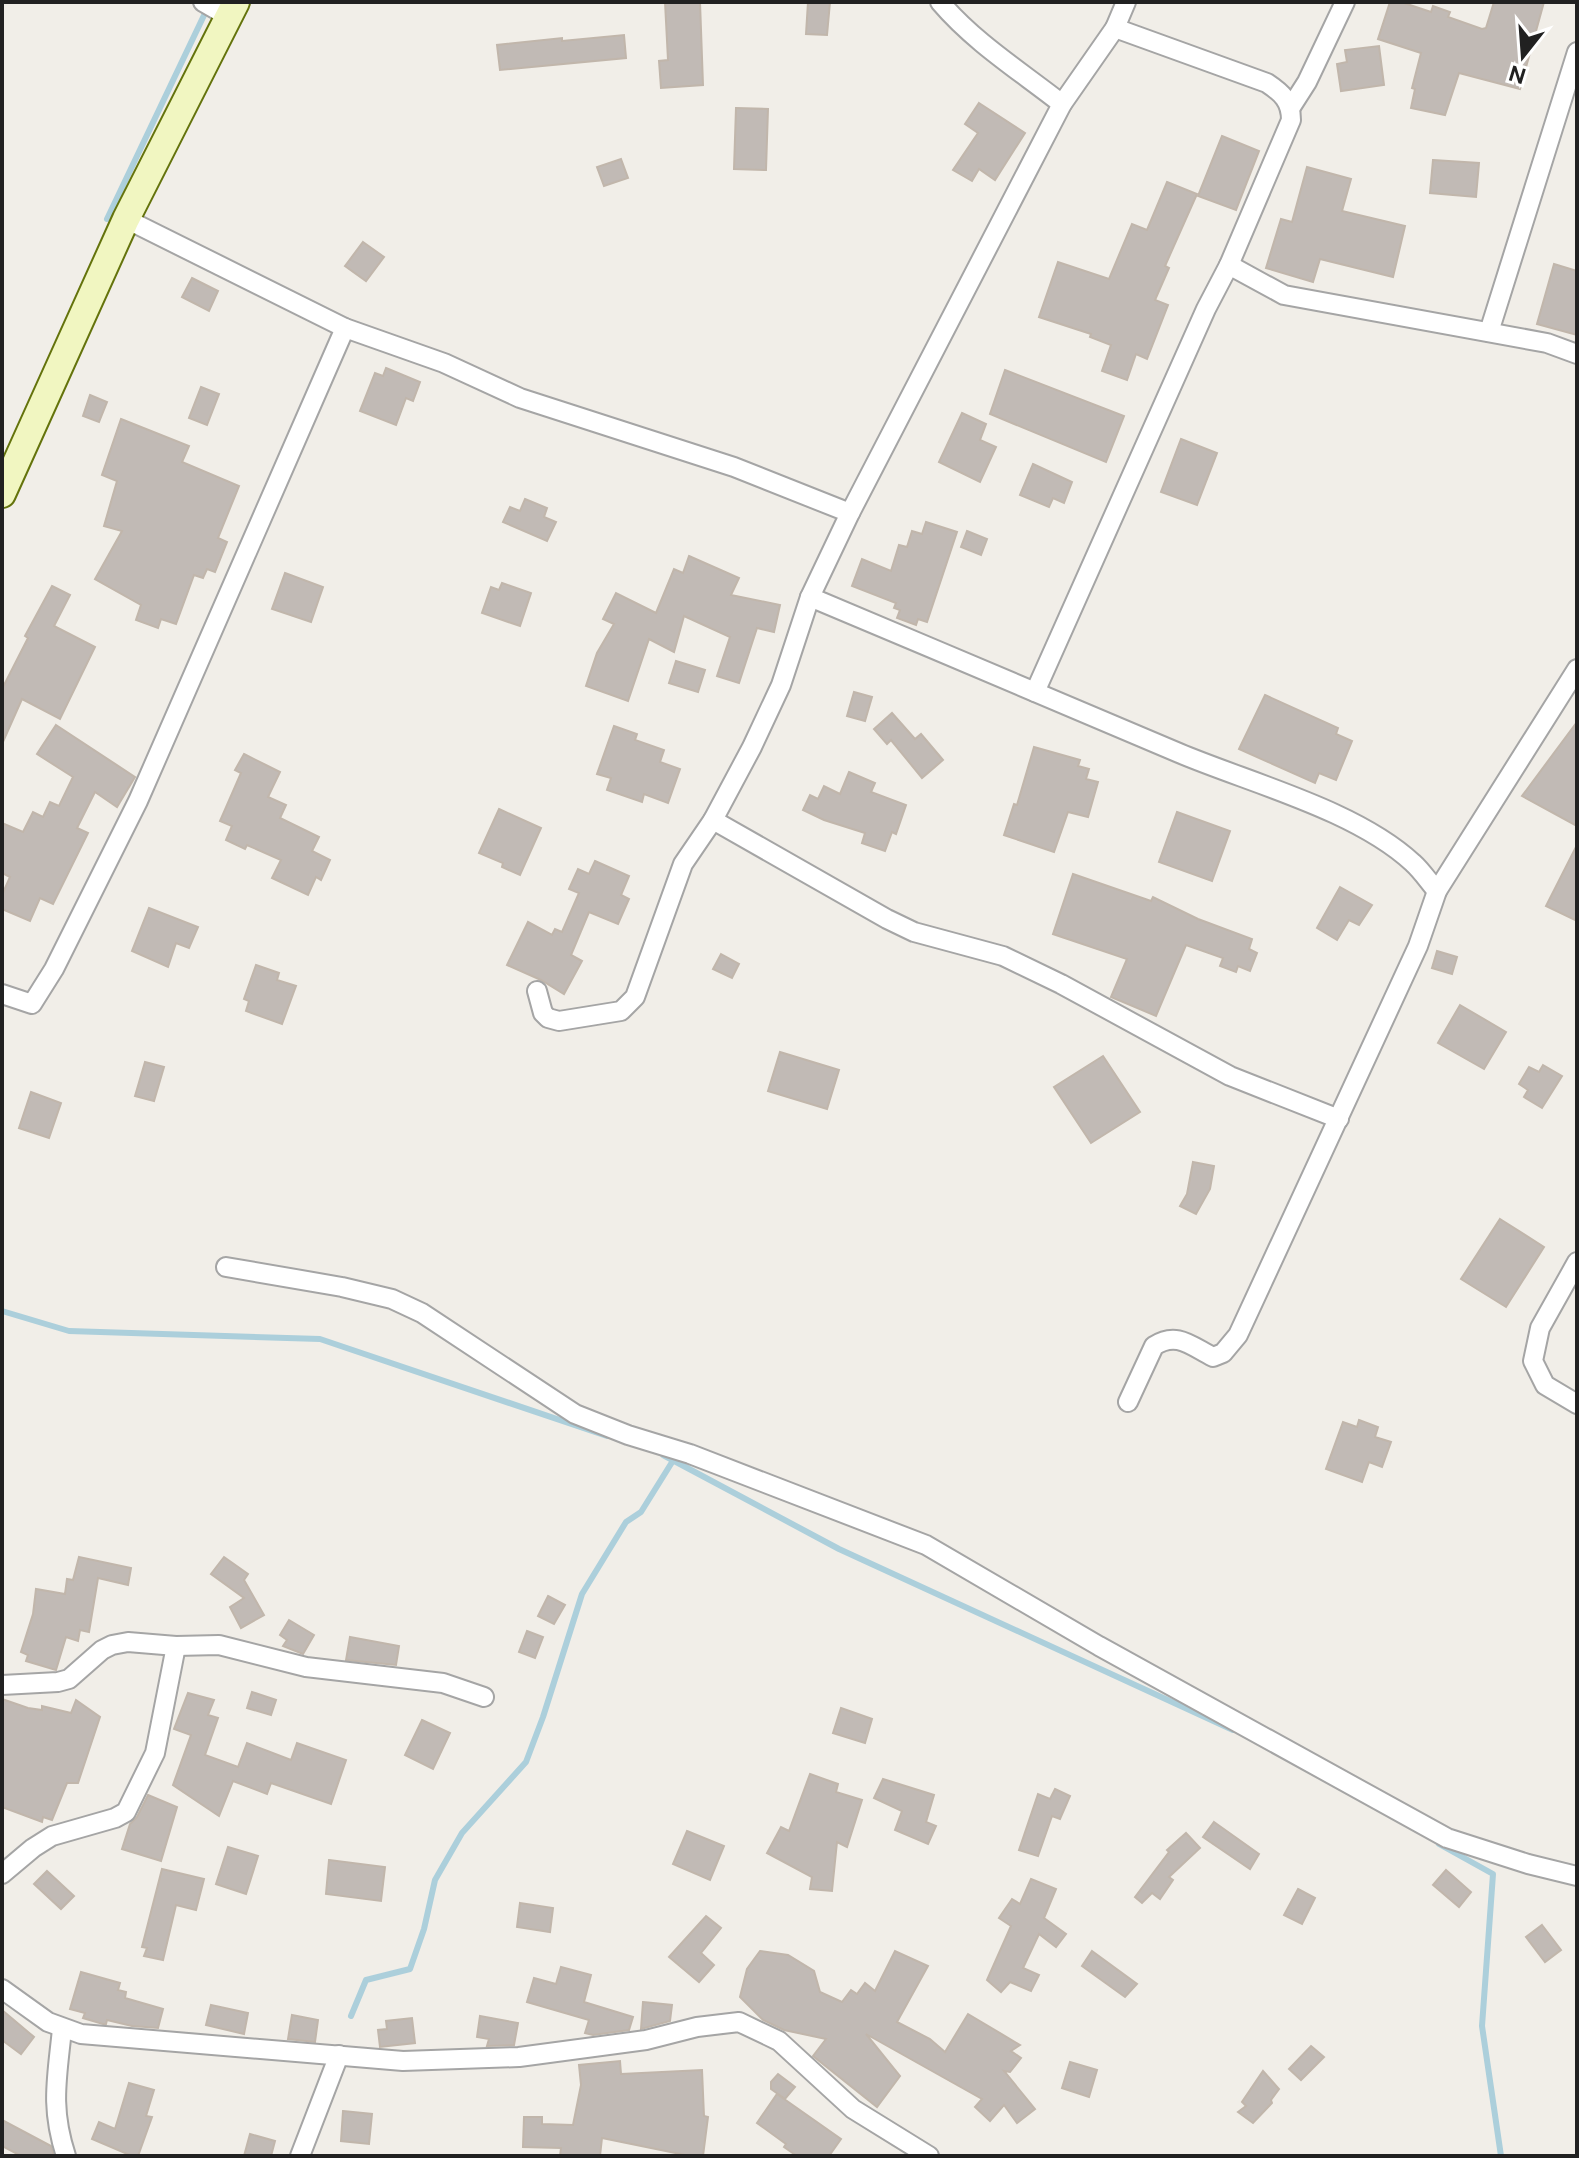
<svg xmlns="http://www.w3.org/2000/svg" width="1579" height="2158" font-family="'DM Sans',sans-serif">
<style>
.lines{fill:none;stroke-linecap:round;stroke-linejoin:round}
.stream{stroke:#accfdb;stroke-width:6}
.building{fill:#c1bab5;stroke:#c1b6ab;stroke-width:2}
.street-casing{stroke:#a5a5a5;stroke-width:22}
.secondary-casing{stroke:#64730c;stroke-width:30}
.street{stroke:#fff;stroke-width:18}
.secondary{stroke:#f1f6c1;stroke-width:26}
</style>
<rect width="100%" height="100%" fill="#f1eee8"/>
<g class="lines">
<!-- stream -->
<g class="stream">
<path d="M107 219 207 9"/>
<path d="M2 1311 69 1331 320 1339 607 1436"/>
<path d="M663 1455 839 1549 1233 1730"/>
<path d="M1439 1844 1493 1874 1482 2026 1501 2156"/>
<path d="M351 2016 366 1980 410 1969 424 1929 435 1880 462 1833 526 1762 543 1717 582 1594 626 1522 641 1512 674 1459"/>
</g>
</g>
<!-- building -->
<g class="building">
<path d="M665 2H700L703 85 661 88 659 61 668 60Z"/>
<path d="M808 2H830L827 35 806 34Z"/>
<path d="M1390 2H1401L1431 12 1433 6 1450 12 1448 17 1482 29 1486 28 1494 2H1544L1520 89 1459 73 1445 115 1411 108 1415 89 1412 88 1421 53 1378 39Z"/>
<path d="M624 35 626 58 500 70 497 45 562 38V41Z"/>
<path d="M1379 46 1384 85 1341 91 1337 64 1347 62 1345 50Z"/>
<path d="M979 103 1025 133 995 180 979 169 972 181 953 170 978 133 965 124Z"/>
<path d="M736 108 768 109 766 170 734 169Z"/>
<path d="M1222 136 1259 151 1236 210 1198 196Z"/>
<path d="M621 159 628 178 604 186 597 167Z"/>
<path d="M1433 160 1479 163 1476 197 1430 193Z"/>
<path d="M1307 167 1351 179 1342 211 1405 226 1393 277 1320 259 1313 282 1266 268 1281 219 1292 222Z"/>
<path d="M1167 182 1197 194 1165 266 1169 268 1155 300 1168 305 1147 359 1136 354 1127 380 1102 371 1111 345 1090 337 1091 334 1039 317 1058 262 1109 279 1132 224 1147 230Z"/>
<path d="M363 242 384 257 366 281 345 266Z"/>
<path d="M1554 264 1577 271V335L1537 324Z"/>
<path d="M192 278 218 291 209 311 182 297Z"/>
<path d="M386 368 420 382 413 401 406 398 396 425 360 411 375 373 383 376Z"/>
<path d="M1005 370 1124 416 1106 462 990 414Z"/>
<path d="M201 387 219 394 207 425 189 418Z"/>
<path d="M90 395 107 402 99 422 83 416Z"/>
<path d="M962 413 986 424 980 440 996 447 980 482 939 462Z"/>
<path d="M121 419 189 446 182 462 239 486 218 538 227 542 215 572 207 569 203 578 194 575 176 624 161 619 158 628 136 620 141 605 95 579 122 531 104 526 117 481 102 475Z"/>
<path d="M1181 439 1217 453 1197 505 1161 492Z"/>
<path d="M1033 464 1072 482 1064 503 1053 498 1049 507 1020 495Z"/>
<path d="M525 499 547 508 544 517 556 522 547 541 503 522 510 507 520 511Z"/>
<path d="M926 522 957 532 927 622 918 619 916 625 897 618 900 610 894 608 896 603 852 586 862 559 891 571 899 545 907 547 912 531 922 534Z"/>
<path d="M967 531 987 539 981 555 961 547Z"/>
<path d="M689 556 739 578 731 595 780 605 774 632 757 628 739 683 717 676 730 637 684 616 674 652 649 639 628 701 586 686 597 653 614 624 603 619 616 593 656 613 674 569 683 573Z"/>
<path d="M285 573 323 587 311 622 272 609Z"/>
<path d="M502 583 531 593 520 626 482 613 491 587 499 590Z"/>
<path d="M52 586 70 595 54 626 95 647 60 719 22 699 2 744V689L28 638 25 636Z"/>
<path d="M676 661 705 670 698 692 669 683Z"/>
<path d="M854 692 872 697 865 721 847 716Z"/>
<path d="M1265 695 1338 728 1336 734 1352 741 1336 780 1319 773 1315 783 1239 749Z"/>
<path d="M892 713 915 739 921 734 943 760 922 778 891 740 887 744 874 729Z"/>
<path d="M1577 722V826L1522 796Z"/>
<path d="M56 725 135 777 117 807 95 792 77 828 88 833 53 904 40 898 30 921 2 909V895L10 877 2 873V823L23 832 33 812 43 817 50 802 59 806 73 777 37 754Z"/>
<path d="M614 726 637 734 635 740 664 750 660 762 680 769 668 803 644 794 642 802 607 790 611 778 597 774Z"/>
<path d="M1034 747 1080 760 1078 766 1089 769 1086 779 1098 782 1088 817 1068 812 1054 852 1004 835 1014 804 1017 805Z"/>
<path d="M244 754 280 772 268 797 286 805 280 818 319 837 312 851 330 860 321 880 316 877 308 895 272 878 281 860 247 845 245 849 226 840 232 826 220 821 241 773 235 770Z"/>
<path d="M849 772 875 783 871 792 906 805 896 834 892 832 885 851 862 843 865 833 824 820 803 810 810 795 818 799 824 786 840 794Z"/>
<path d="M499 809 541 828 520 875 502 867 503 863 479 853Z"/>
<path d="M1177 812 1230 831 1212 881 1159 862Z"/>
<path d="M1577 845V921L1546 906Z"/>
<path d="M595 861 629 876 621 895 629 899 618 924 589 912 571 955 582 961 564 994 541 980 507 965 528 922 552 935 555 929 562 932 579 893 569 889 578 869 589 874Z"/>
<path d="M1073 874 1151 901 1153 897 1198 919 1252 939 1249 949 1257 953 1250 971 1238 966 1236 972 1220 966 1223 958 1186 945 1156 1016 1111 997 1127 959 1053 934Z"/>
<path d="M1340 887 1372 905 1359 925 1349 920 1337 940 1317 928Z"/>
<path d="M149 908 198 927 189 948 176 943 168 967 132 951Z"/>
<path d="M1437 951 1457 957 1452 974 1432 968Z"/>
<path d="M721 954 739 964 732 978 713 969Z"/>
<path d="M256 965 279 973 277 980 296 986 282 1024 246 1011 249 1001 244 999Z"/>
<path d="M1460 1005 1506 1032 1484 1069 1438 1043Z"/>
<path d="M780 1052 839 1070 827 1109 768 1091Z"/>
<path d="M1103 1056 1140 1112 1091 1143 1054 1087Z"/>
<path d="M145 1062 164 1067 154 1101 135 1096Z"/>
<path d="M1543 1065 1562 1076 1542 1108 1524 1097 1528 1090 1519 1084 1529 1067 1539 1072Z"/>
<path d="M31 1092 61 1103 49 1138 19 1128Z"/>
<path d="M1193 1162 1214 1166 1210 1189 1196 1214 1180 1206 1187 1194Z"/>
<path d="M1500 1219 1544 1247 1506 1307 1461 1279Z"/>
<path d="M1359 1420 1378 1427 1375 1437 1391 1442 1382 1467 1369 1462 1362 1482 1326 1469 1343 1422 1357 1427Z"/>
<path d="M79 1557 131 1568 128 1585 98 1578 89 1632 80 1630 78 1641 66 1637 56 1670 26 1661 28 1655 21 1652 33 1614 36 1589 65 1594 67 1579 73 1580Z"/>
<path d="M224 1557 248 1574 244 1580 264 1615 241 1628 230 1607 244 1598 211 1574Z"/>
<path d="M548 1596 565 1605 554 1624 538 1616Z"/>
<path d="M289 1620 314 1635 303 1654 283 1646 287 1640 280 1635Z"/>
<path d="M527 1631 543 1637 535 1658 519 1652Z"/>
<path d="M350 1637 399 1646 396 1665 346 1660Z"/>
<path d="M252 1692 276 1700 271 1715 247 1708Z"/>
<path d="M188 1693 214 1700 208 1715 218 1718 205 1755 238 1767 247 1743 291 1760 297 1743 346 1760 331 1804 271 1783 267 1794 233 1781 219 1816 173 1785 191 1735 174 1729Z"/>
<path d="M2 1699 28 1708 42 1710V1706L71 1713 76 1700 100 1717 78 1783H67L52 1820 43 1817 42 1822 2 1807Z"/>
<path d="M841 1708 872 1719 865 1743 833 1733Z"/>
<path d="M422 1720 450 1733 433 1769 405 1755Z"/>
<path d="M810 1774 838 1784 836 1792 862 1800 847 1847 837 1842 832 1891 810 1889 812 1877 767 1853 781 1827 789 1831Z"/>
<path d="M883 1779 934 1795 926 1822 936 1826 928 1844 895 1830 902 1811 874 1798Z"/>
<path d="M1055 1789 1070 1796 1060 1819 1052 1816 1038 1856 1019 1850 1038 1794 1050 1799Z"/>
<path d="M148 1795 177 1807 161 1861 122 1849 130 1824 137 1817Z"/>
<path d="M1214 1822 1259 1854 1250 1869 1203 1837Z"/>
<path d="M687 1831 724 1846 710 1880 673 1864Z"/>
<path d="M1186 1833 1200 1848 1169 1877 1173 1880 1160 1899 1152 1893 1142 1903 1135 1897 1169 1852 1167 1850Z"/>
<path d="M228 1847 258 1856 246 1894 216 1884Z"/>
<path d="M329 1860 385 1867 381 1901 326 1894Z"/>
<path d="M162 1869 204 1879 196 1910 176 1905 163 1960 144 1956 147 1948 142 1947Z"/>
<path d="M1446 1870 1471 1892 1459 1907 1433 1885Z"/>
<path d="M47 1871 74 1896 61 1909 34 1884Z"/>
<path d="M1031 1879 1056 1889 1044 1918 1066 1934 1056 1947 1039 1934 1023 1968 1039 1975 1031 1991 1010 1982 1001 1992 987 1980 1011 1926 999 1918 1012 1899 1020 1904Z"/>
<path d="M1298 1889 1315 1898 1302 1924 1284 1915Z"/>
<path d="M520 1903 553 1908 550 1932 517 1927Z"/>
<path d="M706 1916 721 1928 701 1953 714 1965 699 1982 669 1957Z"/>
<path d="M1542 1925 1561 1950 1545 1962 1526 1937Z"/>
<path d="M760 1951 788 1955 814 1971 820 1992 842 2002 851 1990 857 1994 865 1983 875 1991 895 1951 928 1966 897 2022 930 2039 945 2052 968 2014 1020 2045 1011 2051 1021 2058 1010 2072 1004 2071 1035 2109 1017 2123 1004 2105 990 2121 975 2107 982 2099 866 2034 900 2076 877 2107 813 2056 826 2039 784 2030 763 2020 740 1997 747 1969Z"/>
<path d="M1092 1951 1137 1984 1125 1997 1082 1966Z"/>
<path d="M561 1967 591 1975 584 2002 633 2017 629 2030 593 2035 585 2033 589 2020 527 2002 534 1978 556 1984Z"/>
<path d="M81 1972 120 1983 118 1990 126 1992 125 1998 163 2009 158 2028 132 2026 107 2020 106 2024H103L83 2018 85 2013 70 2009Z"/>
<path d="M643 2002 672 2005 670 2021 641 2029Z"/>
<path d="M211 2005 248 2013 244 2034 206 2025Z"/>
<path d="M2 2010 34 2037 21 2054 2 2040Z"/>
<path d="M292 2015 318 2020 315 2042 288 2039Z"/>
<path d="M480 2016 518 2023 514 2045 487 2046 489 2039 477 2037Z"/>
<path d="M412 2018 415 2043 380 2047 378 2030 387 2029 386 2021Z"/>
<path d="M1311 2046 1324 2057 1301 2080 1289 2069Z"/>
<path d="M620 2061 621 2074 702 2070 704 2116 708 2117 703 2156H690L602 2138 600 2156H560L561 2148 523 2147 524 2117H542V2124L573 2125 581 2085 579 2065Z"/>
<path d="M1070 2062 1097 2070 1089 2097 1062 2088Z"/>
<path d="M1263 2071 1279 2089 1271 2100 1272 2103 1253 2123 1238 2112 1246 2106 1242 2102Z"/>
<path d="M778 2074 795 2087 785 2099 771 2089V2082Z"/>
<path d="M129 2083 154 2090 146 2116 152 2117 138 2156H132L92 2139 99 2122 115 2129Z"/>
<path d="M777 2094 841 2139 829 2156H797L784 2147 786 2144 757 2123Z"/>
<path d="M343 2111 372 2114 369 2144 341 2141Z"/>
<path d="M2 2120 51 2146 54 2156H21L2 2146Z"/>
<path d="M250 2134 275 2141 271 2156H244Z"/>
</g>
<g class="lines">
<defs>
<g id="street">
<path d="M203 2 229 17"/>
<path d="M940 2C975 43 1020 71 1062 104"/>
<path d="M1291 107 1307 82 1345 2"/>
<path d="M126 219 345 328 444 363 520 398 734 467 850 513"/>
<path d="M1229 265 1284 295 1547 343 1577 354"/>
<path d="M1489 332 1577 52"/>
<path d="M810 597C933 649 1056 700 1179 753 1250 783 1356 810 1413 863 1422 871 1429 882 1437 891"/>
<path d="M1035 692 1206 309 1229 265 1291 120C1291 101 1282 93 1267 83L1115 28"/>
<path d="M713 820 887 919 914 932 1003 956 1061 984 1230 1076 1339 1119"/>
<path d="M537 991 543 1013 548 1018 559 1021 621 1011 635 997 683 864 713 820 752 747 781 685 810 597 850 513 1062 104 1115 28 1126 2"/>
<path d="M2 994 32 1004 54 969 138 801 345 328"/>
<path d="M1577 1262 1540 1328 1533 1361 1545 1385 1577 1404"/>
<path d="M226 1267 342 1287 392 1299 422 1313 575 1414 628 1435 690 1454 926 1545 1099 1646 1447 1838 1528 1864 1577 1876"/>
<path d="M1128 1402 1154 1346C1177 1331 1191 1346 1213 1357L1223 1353 1238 1335 1418 946 1437 891 1577 669"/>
<path d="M2 1685 58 1682 69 1679 102 1650 112 1645 128 1642 176 1646 219 1645 306 1667 443 1683 484 1697"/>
<path d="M2 1874 33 1848 52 1836 115 1818 126 1812 155 1753 176 1646"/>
<path d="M2 1989 48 2022 81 2034 403 2061 519 2057 646 2040 697 2027 739 2022 779 2041 853 2109 929 2156"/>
<path d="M62 2029C57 2079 50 2107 66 2156"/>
<path d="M300 2156 339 2055"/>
</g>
<path id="secondary" d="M2 494 126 219 236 2"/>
</defs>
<!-- street casing -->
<use href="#street" class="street-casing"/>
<!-- secondary casing -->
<use href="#secondary" class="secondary-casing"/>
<!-- street -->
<use href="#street" class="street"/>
<!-- secondary -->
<use href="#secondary" class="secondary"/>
</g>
<!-- border -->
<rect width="1579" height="2158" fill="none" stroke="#212121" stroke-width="8"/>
<!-- north arrow -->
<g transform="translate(1523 56) rotate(197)" stroke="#ffffff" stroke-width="6" paint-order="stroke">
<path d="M0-6L14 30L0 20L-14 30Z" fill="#212121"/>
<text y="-12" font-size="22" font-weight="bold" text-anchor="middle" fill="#212121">N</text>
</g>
</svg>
